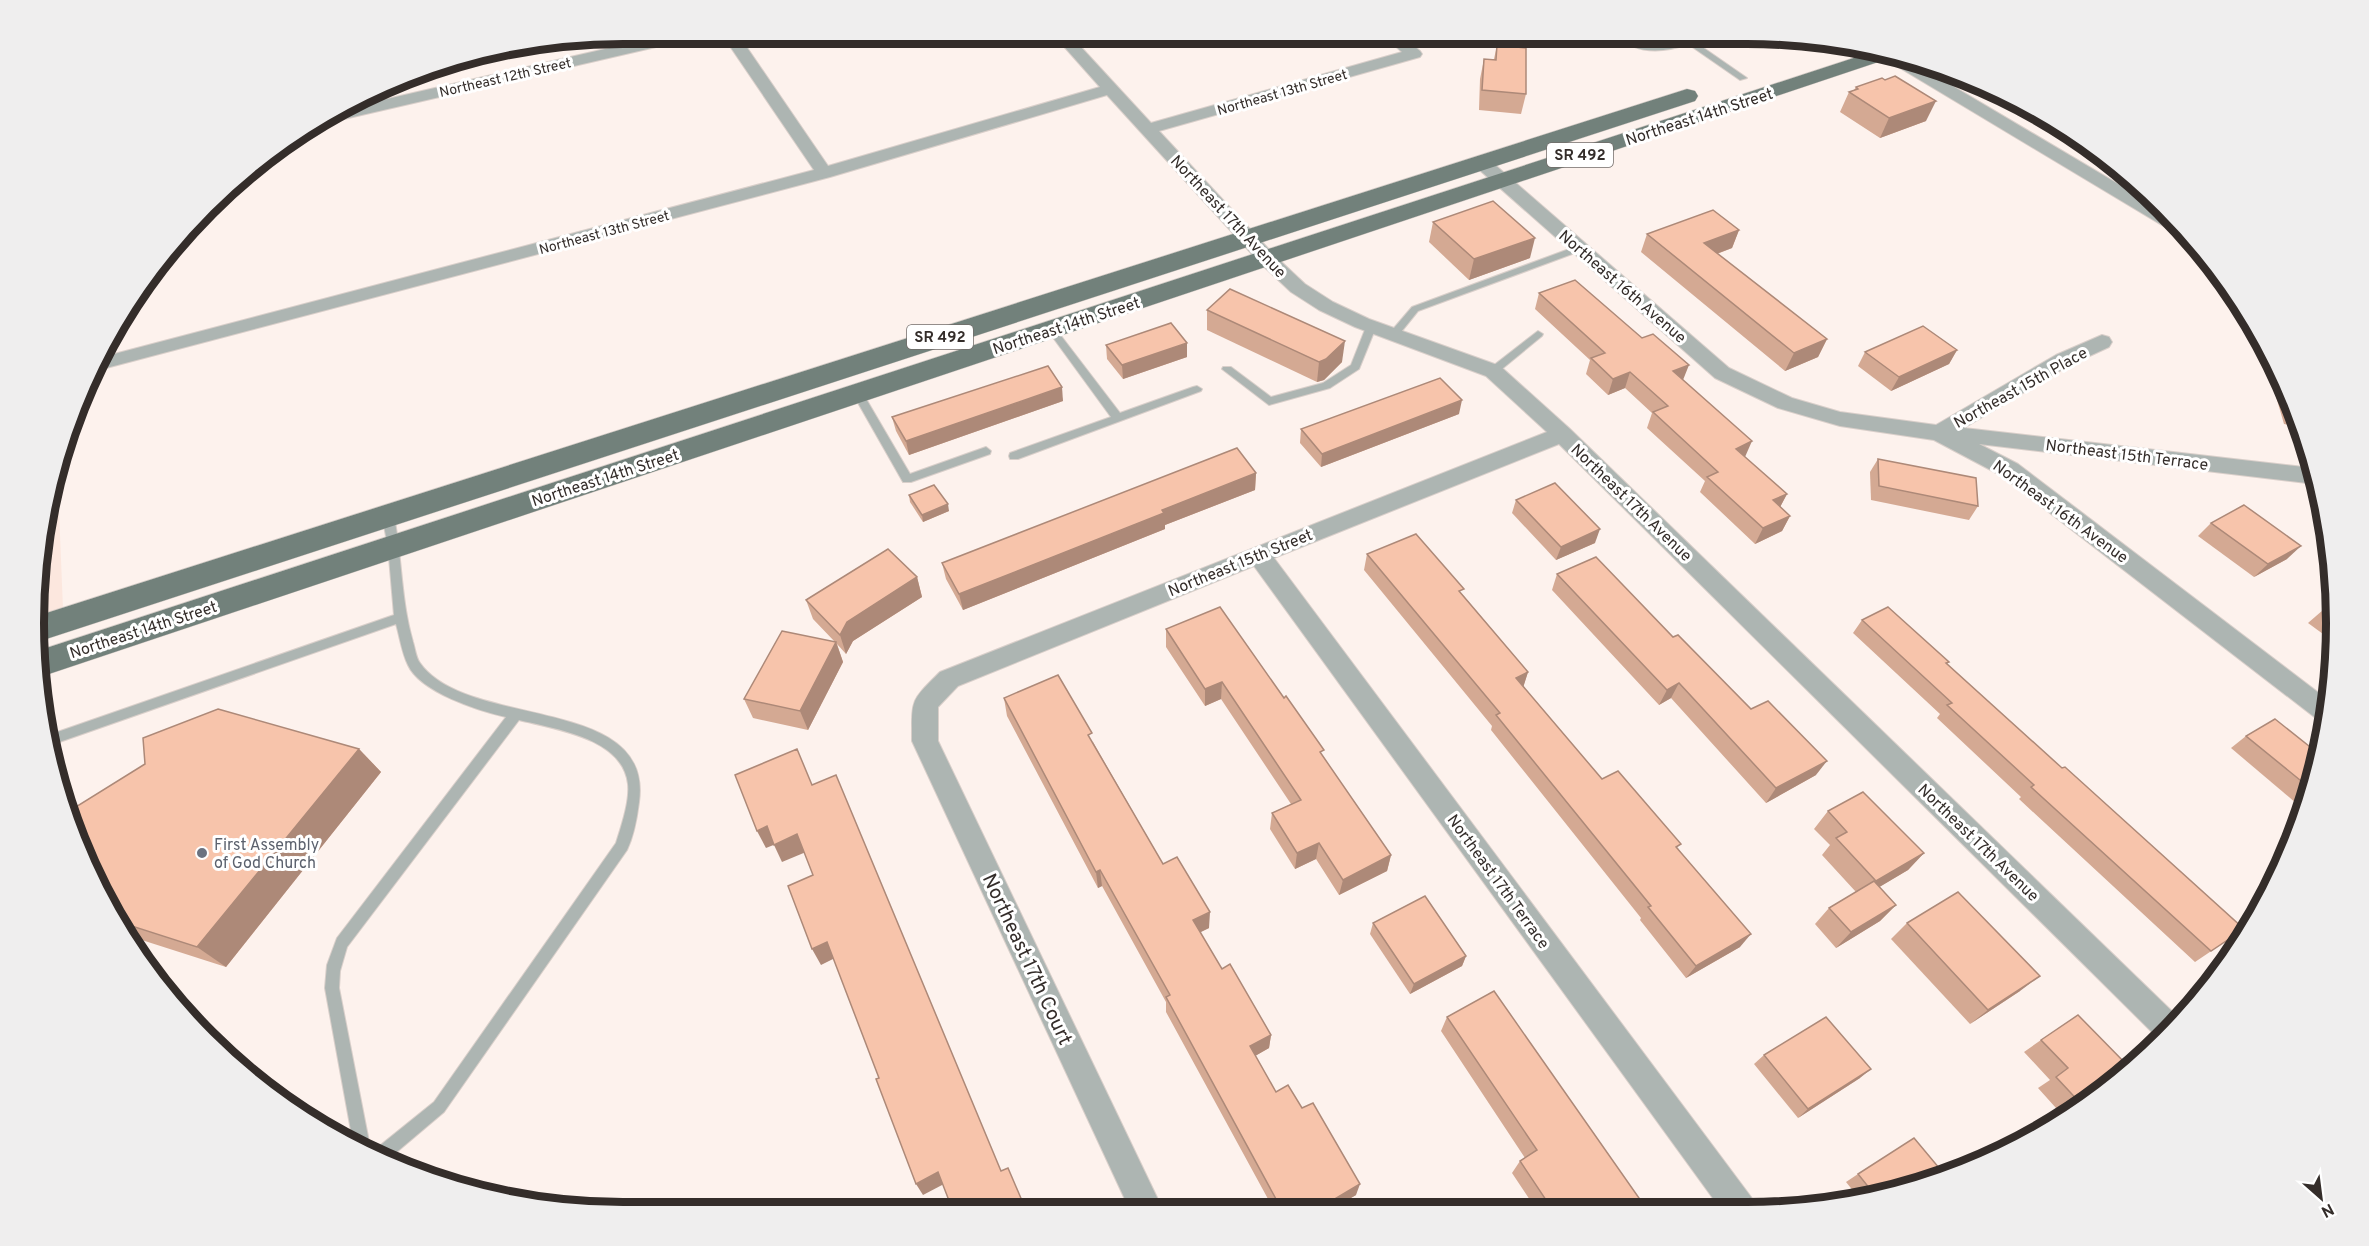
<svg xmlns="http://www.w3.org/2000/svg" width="2369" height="1246" font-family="Overpass,sans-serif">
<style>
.built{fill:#fce7de}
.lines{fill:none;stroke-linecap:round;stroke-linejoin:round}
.service-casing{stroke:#d9cfca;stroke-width:2}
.minor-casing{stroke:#d9cfca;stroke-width:2}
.primary-casing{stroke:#d9cfca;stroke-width:1}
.service{fill:#adb5b2;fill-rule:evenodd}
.minor{fill:#adb5b2;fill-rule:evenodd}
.primary{fill:#72817b;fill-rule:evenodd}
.wall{fill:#d4a993}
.shaded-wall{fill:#ad8978}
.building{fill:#f7c4ab;stroke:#ad8978;stroke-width:1.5}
.worship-dot{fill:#6b7280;stroke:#fff;stroke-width:2}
.labels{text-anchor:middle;stroke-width:6;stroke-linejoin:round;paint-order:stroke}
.far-street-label{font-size:14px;fill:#342d2a;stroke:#fff}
.shield{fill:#fff;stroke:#716c6a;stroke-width:1.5}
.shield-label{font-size:15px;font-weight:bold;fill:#342d2a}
.street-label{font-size:16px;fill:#342d2a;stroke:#fff}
.worship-label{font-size:16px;fill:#5b616d;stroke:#fff;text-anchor:start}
.near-street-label{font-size:20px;fill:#342d2a;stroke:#fff}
.rim{fill:none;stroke:#342d2a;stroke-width:8}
</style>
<rect width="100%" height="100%" fill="#fdf2ed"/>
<!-- built -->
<path class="built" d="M57 460 63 609 34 618V584Z"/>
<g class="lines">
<defs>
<g id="service">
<path d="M1612 34C1627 34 1637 46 1653 47 1674 48 1692 34 1713 34L1695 42 1747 78 1740 80 1688 44C1661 54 1635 54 1612 34Z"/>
<path d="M1580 245 1585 248 1583 250 1418 311 1397 337H1389L1388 335 1412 307Z"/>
<path d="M1371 324 1376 327 1359 369 1330 388 1269 405 1222 369 1223 367H1231L1271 397 1323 383 1351 365 1366 327Z"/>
<path d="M1052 327 1055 328 1120 413 1193 387 1197 386 1202 389 1201 391 1018 459H1010L1009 456 1010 453 1111 417 1049 332V328Z"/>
<path d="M1538 331 1543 334 1542 336 1497 373H1489V369Z"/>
<path d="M858 390 862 392 910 474 986 447 991 451 990 454 911 482H903L853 394Z"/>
<path d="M388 512 394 516C402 558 401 601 413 642 415 648 416 658 420 663 467 730 654 694 639 802 637 818 634 835 627 850L444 1112 386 1161 371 1156 372 1152 434 1102 616 843C621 827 630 801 628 784 623 738 555 729 519 720L347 947 340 971 339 988 371 1152 370 1155 354 1147 325 988 327 965 337 938 506 717C479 711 420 692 408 665 402 653 400 638 396 624L48 746 46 736 394 615 388 546 382 516Z"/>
</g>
<g id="minor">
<path d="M675 33H703L695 38 314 126 309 125 326 113Z"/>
<path d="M721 33H737L828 166 1100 87 1052 33H1068L1151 123 1402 52 1382 34H1399L1420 51 1422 54 1420 57 1159 131 1274 255 1305 284 1333 302 1369 319 1500 366 1570 429 2181 1020 2159 1039 1559 444 1274 558 1751 1197 1756 1208H1720L1254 566 958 686 938 707V741L1163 1210H1130L912 741C912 698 910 702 940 672L1547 432 1486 376 1355 327 1319 310 1291 292 1260 263 1107 95 830 177 91 372 99 358 814 170Z"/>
<path d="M1874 49 1897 53 2167 213 2194 240 2185 239 1875 53Z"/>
<path d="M1481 157 1487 158 1729 368 1792 398 1840 412 1936 425 2056 355 2102 335 2109 337 2112 342 2109 347 2070 365 1964 428 2313 468 2315 484 1979 444 2018 464 2328 700 2325 722 2317 719 2002 476 1934 440 1840 426 1778 408 1715 378 1475 166 1472 162 1475 158Z"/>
</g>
<g id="primary">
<path d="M1878 50 1902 54 37 678 34 652Z"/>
<path d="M1687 89 1695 91 1698 96 1695 101 34 643V617Z"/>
</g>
</defs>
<!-- service casing -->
<use href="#service" class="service-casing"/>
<!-- minor casing -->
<use href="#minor" class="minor-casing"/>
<!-- primary casing -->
<use href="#primary" class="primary-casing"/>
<!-- service -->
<use href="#service" class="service"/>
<!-- minor -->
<use href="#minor" class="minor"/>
<!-- primary -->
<use href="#primary" class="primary"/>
</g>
<!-- wall -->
<g class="wall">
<path d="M1497 45 1526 94 1521 114 1479 110 1480 79 1484 59H1494Z"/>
<path d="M1856 87 1926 121 1880 138 1840 112 1849 92 1854 90Z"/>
<path d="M1433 222 1530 258 1469 280 1429 242Z"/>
<path d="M1739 230 1732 248 1717 254 1827 339 1818 357 1785 371 1641 252 1647 234Z"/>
<path d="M1539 293 1683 380 1745 457 1787 494 1780 507 1790 516 1782 531 1755 544 1700 492 1705 481 1647 428 1652 413 1625 388 1608 395 1586 374 1590 360 1535 309Z"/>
<path d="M1207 310 1342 362 1324 380 1317 382 1207 330Z"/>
<path d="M1187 343V357L1123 379 1107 359 1106 345Z"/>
<path d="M1957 350 1949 364 1891 391 1858 366 1865 352Z"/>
<path d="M2282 384 2302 427 2284 424 2275 393Z"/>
<path d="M1063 401 909 455 896 431 892 417Z"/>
<path d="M1459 414 1321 467 1300 443 1301 429Z"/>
<path d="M1878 459 1978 506 1969 520 1871 500 1870 472Z"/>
<path d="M1256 473 1255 490 1165 525V529L963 610 946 579 942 563Z"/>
<path d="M909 495 949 511 923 522 910 502Z"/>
<path d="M1516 500 1595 543 1556 560 1512 513Z"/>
<path d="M2211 523 2287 559 2254 577 2198 536Z"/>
<path d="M1367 554 1462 594 1528 672 1523 687 1602 779 1678 848 1740 947 1686 978 1640 920 1641 918 1491 730 1492 726 1364 570Z"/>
<path d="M1557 574 1673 637 1751 709 1816 775 1766 803 1671 698 1659 705 1552 590Z"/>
<path d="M917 577 922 597 853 641 846 654 837 644 843 662 808 730 753 718 744 699 835 642 813 619 806 600Z"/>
<path d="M2333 604 2334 642 2308 623 2323 610Z"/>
<path d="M1862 620 1949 662 1947 664 2062 768 2244 929 2195 962 2019 799 2021 797 1937 718 1940 714 1853 633Z"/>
<path d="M1166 629 1323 757 1391 855 1387 871 1339 895 1316 859 1295 869 1270 829 1272 813 1291 804 1221 699 1205 706 1166 647Z"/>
<path d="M1004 698 1093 742 1163 864 1209 928 1200 932 1222 969 1271 1035 1269 1048 1255 1056 1276 1092 1302 1108 1356 1195 1332 1209 1274 1210 1166 1012V1002L1102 886 1098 888 1007 716Z"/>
<path d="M2246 736 2316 776 2303 809 2231 748Z"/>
<path d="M359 749 381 772 226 967 123 934 78 849Z"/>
<path d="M1828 811 1924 853 1908 870 1879 887 1896 905 1880 921 1836 948 1815 924 1829 908 1856 892 1822 855 1830 845 1814 829Z"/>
<path d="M1373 923 1466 956 1462 966 1410 994 1370 934Z"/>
<path d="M1907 923 2020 991 1970 1024 1891 939Z"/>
<path d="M1447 1017 1646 1208 1536 1209 1512 1173 1520 1161 1525 1158 1441 1031Z"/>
<path d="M2041 1040 2128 1066 2074 1113 2065 1118 2038 1088 2050 1080 2024 1052Z"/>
<path d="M1764 1055 1860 1078 1798 1118 1754 1064Z"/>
<path d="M1858 1174 1945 1175 1859 1198 1846 1182Z"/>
</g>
<!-- shaded-wall -->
<g class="shaded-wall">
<path d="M1936 101 1926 121 1880 138 1889 118Z"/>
<path d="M1739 230 1732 248 1697 261 1704 243Z"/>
<path d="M1535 238 1530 258 1469 280 1474 259Z"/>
<path d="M1827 339 1818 357 1785 371 1794 353Z"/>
<path d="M1345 341 1342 362 1324 380 1317 382 1319 362Z"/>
<path d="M1187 343V357L1123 379 1122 365Z"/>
<path d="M1957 350 1949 364 1891 391 1899 377Z"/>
<path d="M1689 365 1683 380 1673 371Z"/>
<path d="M1630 372 1625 388 1608 395 1613 379Z"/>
<path d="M1062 387 1063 401 909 455 906 441Z"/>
<path d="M1462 400 1459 414 1321 467 1322 454Z"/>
<path d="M1752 441 1745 457 1736 449Z"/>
<path d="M1256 473 1255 490 1165 525V529L963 610 959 594 1162 510Z"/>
<path d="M1787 494 1779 509 1773 500Z"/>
<path d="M948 504 949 511 923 522 922 515Z"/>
<path d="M1790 516 1782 531 1755 544 1763 528Z"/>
<path d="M1600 529 1595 543 1556 560 1561 547Z"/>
<path d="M43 534 44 535 43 583 34 586Z"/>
<path d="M2301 546 2287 559 2254 577 2268 564Z"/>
<path d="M917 577 922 597 853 641 846 654 840 635 847 622Z"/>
<path d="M836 642 843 662 808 730 800 711Z"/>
<path d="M1528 672 1523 688 1516 678Z"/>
<path d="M1222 682 1221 699 1205 706V689Z"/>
<path d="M1679 683 1671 698 1659 705 1667 690Z"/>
<path d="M359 749 381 772 226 967 197 947Z"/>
<path d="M1827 761 1816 775 1766 803 1776 788Z"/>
<path d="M767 826 776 844 766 848 757 831Z"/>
<path d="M797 834 806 852 782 862 774 845Z"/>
<path d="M1319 843 1316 859 1295 869 1297 853Z"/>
<path d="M1924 853 1908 870 1861 898 1876 881Z"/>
<path d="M1391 855 1387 871 1339 895 1343 880Z"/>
<path d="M1100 870 1102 886 1098 888 1096 872Z"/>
<path d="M1896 905 1880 921 1836 948 1851 932Z"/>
<path d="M1210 912 1209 928 1193 936V920Z"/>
<path d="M1751 934 1740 947 1686 978 1696 966Z"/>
<path d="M827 942 835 958 821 965 812 949Z"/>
<path d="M1466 956 1462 966 1410 994 1414 984Z"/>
<path d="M2040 976 2020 991 1970 1024 1988 1010Z"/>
<path d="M1271 1035 1269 1048 1248 1060 1250 1046Z"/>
<path d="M1871 1069 1860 1078 1798 1118 1808 1109Z"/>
<path d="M938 1172 944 1184 923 1195 916 1184Z"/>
<path d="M1360 1184 1356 1195 1332 1209H1318Z"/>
</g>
<!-- building -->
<g class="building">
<path d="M1497 45 1526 48V94L1482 90 1484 59 1496 60Z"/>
<path d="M1895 76 1936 101 1889 118 1849 92 1858 89 1856 87 1882 78 1885 80Z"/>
<path d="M1493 201 1535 238 1474 259 1433 222Z"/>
<path d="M1713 210 1739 230 1704 243 1827 339 1794 353 1647 234Z"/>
<path d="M1575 280 1642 338 1653 334 1689 365 1673 371 1752 441 1736 449 1787 494 1773 500 1790 516 1763 528 1707 477 1718 472 1653 412 1668 406 1630 372 1613 379 1591 358 1605 353 1539 293Z"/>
<path d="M1230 289 1345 341 1326 359 1319 362 1207 310Z"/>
<path d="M1171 323 1187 343 1122 365 1106 345Z"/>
<path d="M1923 326 1957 350 1899 377 1865 352Z"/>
<path d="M1048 366 1062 387 906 441 892 417Z"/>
<path d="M1440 378 1462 400 1322 454 1301 429Z"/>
<path d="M1237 448 1256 473 1162 510 1164 513 959 594 942 563Z"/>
<path d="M1878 459 1976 478 1978 506 1879 486Z"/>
<path d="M1555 483 1600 529 1561 547 1516 500Z"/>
<path d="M934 485 948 504 922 515 909 495Z"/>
<path d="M2244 505 2301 546 2268 564 2211 523Z"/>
<path d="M1416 534 1464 589 1459 591 1528 672 1516 678 1602 779 1618 771 1681 844 1676 847 1751 934 1696 966 1648 907 1651 906 1496 715 1500 713 1367 554Z"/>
<path d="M888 549 917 577 847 622 840 635 806 600Z"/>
<path d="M1596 557 1673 637 1678 635 1751 709 1768 701 1827 761 1776 788 1679 683 1667 690 1557 574Z"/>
<path d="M2333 604V617L2323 610Z"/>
<path d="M1220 607 1284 698 1286 696 1324 750 1320 752 1391 855 1343 880 1319 843 1297 853 1272 813 1301 800 1222 682 1205 689 1166 629Z"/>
<path d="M1888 607 1949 662 1946 663 2062 768 2065 767 2244 929 2211 951 2031 787 2034 785 1947 705 1952 703 1862 620Z"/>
<path d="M782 631 836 642 800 711 744 699Z"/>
<path d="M1058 675 1092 733 1088 735 1163 864 1177 857 1210 912 1193 920 1222 969 1230 964 1271 1035 1250 1046 1276 1092 1288 1085 1302 1108 1313 1103 1360 1184 1318 1209 1282 1210 1166 997 1170 995 1100 870 1096 872 1004 698Z"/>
<path d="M218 709 359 749 197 947 116 921 78 849 66 813 145 764 143 738Z"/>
<path d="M2275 719 2319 754 2316 776 2311 789 2246 736Z"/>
<path d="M797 749 812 785 836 775 1001 1171 1008 1168 1026 1210 953 1211 938 1172 916 1184 876 1079 879 1078 827 942 812 949 788 886 813 875 797 834 774 845 767 826 757 831 735 775Z"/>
<path d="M1863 792 1924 853 1876 881 1836 838 1847 832 1828 811Z"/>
<path d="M1874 881 1896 905 1851 932 1829 908Z"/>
<path d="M1958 892 2040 976 1988 1010 1907 923Z"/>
<path d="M1425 896 1466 956 1414 984 1373 923Z"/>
<path d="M1494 991 1646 1208 1552 1209 1520 1161 1537 1150 1447 1017Z"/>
<path d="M2078 1015 2128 1066 2083 1106 2056 1077 2068 1068 2041 1040Z"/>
<path d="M1826 1017 1871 1069 1808 1109 1764 1055Z"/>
<path d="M1914 1138 1945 1175 1874 1194 1858 1174Z"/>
</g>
<!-- markers -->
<circle class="worship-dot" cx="202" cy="853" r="6"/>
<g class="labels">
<!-- far-street labels -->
<g class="far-street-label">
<text transform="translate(505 77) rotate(-13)" y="5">Northeast 12th Street</text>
<text transform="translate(1282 92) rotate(-16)" y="5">Northeast 13th Street</text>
<text transform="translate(604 232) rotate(-15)" y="5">Northeast 13th Street</text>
</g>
<!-- shield labels -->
<g class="shield">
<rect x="1547" y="143" width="66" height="24" rx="4.5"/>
<rect x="907" y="325" width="66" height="24" rx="4.5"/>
</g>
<g class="shield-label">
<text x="1580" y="160">SR 492</text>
<text x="940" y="342">SR 492</text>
</g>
<!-- street labels -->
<g class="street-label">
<text transform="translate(1699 116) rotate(-18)" y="6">Northeast 14th Street</text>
<text transform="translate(1229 216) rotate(47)" y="6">Northeast 17th Avenue</text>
<text transform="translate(1623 286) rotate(41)" y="6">Northeast 16th Avenue</text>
<text transform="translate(1066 325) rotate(-18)" y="6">Northeast 14th Street</text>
<text transform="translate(2020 387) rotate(-29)" y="6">Northeast 15th Place</text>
<text transform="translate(2127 454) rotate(7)" y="6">Northeast 15th Terrace</text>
<text transform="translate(605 477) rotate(-18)" y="6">Northeast 14th Street</text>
<text transform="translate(1632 502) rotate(44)" y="6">Northeast 17th Avenue</text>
<text transform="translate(2061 511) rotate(36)" y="6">Northeast 16th Avenue</text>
<text transform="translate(1240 562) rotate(-22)" y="6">Northeast 15th Street</text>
<text transform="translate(143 629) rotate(-18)" y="6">Northeast 14th Street</text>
<text transform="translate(1979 842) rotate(44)" y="6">Northeast 17th Avenue</text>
<text transform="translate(1499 881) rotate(54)" y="6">Northeast 17th Terrace</text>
</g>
<!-- worship labels -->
<g class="worship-label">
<text x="214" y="850">First Assembly<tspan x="214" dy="18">of God Church</tspan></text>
</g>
<!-- near-street labels -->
<g class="near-street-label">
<text transform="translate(1028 959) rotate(65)" y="7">Northeast 17th Court</text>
</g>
</g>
<!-- crop -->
<path d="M0 0H2369V1246H0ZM623 44H1747A579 579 0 0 1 2326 623V623A579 579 0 0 1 1747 1202H623A579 579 0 0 1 44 623V623A579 579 0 0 1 623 44Z" fill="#efeeee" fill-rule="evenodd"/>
<path class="rim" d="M623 44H1747A579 579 0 0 1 2326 623V623A579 579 0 0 1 1747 1202H623A579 579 0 0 1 44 623V623A579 579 0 0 1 623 44Z"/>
<!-- north arrow -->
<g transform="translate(2321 1198) rotate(152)" stroke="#ffffff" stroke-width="4.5" paint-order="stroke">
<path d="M0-4.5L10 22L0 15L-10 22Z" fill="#342d2a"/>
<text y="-9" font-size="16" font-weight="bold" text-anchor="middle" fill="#342d2a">N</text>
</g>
</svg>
